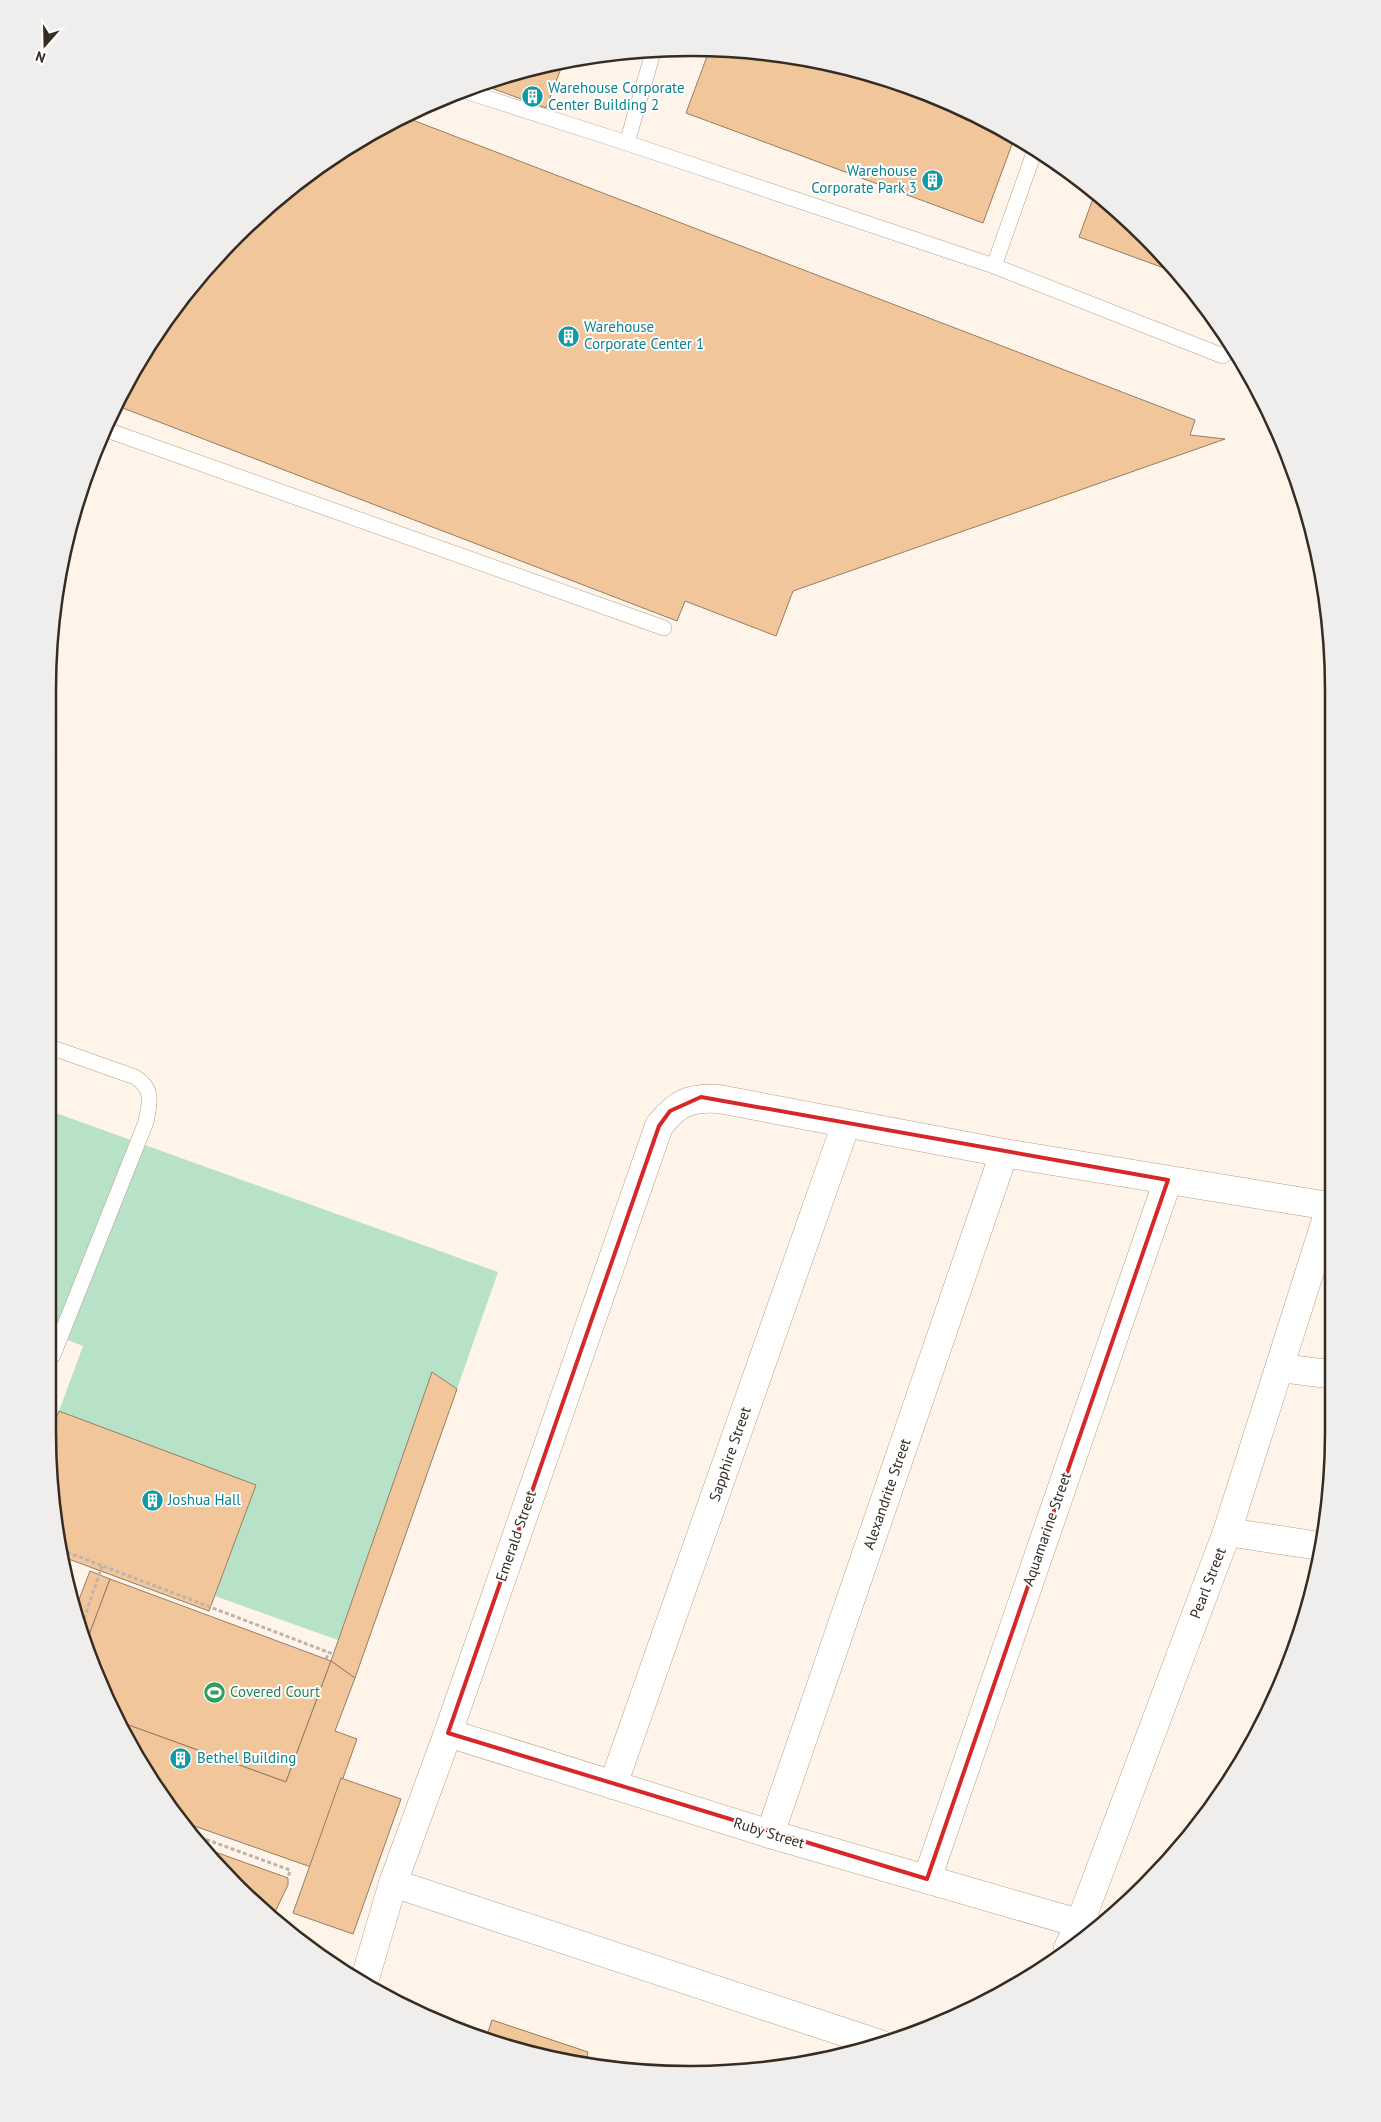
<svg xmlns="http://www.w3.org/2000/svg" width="1381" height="2122" font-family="'PT Sans',sans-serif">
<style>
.grass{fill:#b8e2c8}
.building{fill:#f1c69b;stroke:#947d65}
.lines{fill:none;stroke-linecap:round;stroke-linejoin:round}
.lane-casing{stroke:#b89f87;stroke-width:16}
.street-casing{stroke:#b89f87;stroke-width:29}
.path{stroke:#beb4aa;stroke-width:3;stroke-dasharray:4 2.5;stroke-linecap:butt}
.lane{stroke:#fff;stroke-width:15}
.street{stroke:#fff;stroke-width:28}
.marked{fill:none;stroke:#d62828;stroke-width:4;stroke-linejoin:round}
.labels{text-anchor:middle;stroke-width:4;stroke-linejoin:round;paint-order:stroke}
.culture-label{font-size:15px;fill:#0d838f;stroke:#fff;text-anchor:start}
.street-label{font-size:15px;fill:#362c22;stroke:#fff}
.leisure-label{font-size:15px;fill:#27864d;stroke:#fff;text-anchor:start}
.rim{fill:none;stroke:#362c22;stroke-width:2.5}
</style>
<rect width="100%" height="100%" fill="#fef4e9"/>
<!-- grass -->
<path class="grass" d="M53 1112 498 1272 457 1389 432 1373 338 1640 215 1596 256 1485 59 1411 83 1346 53 1334Z"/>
<!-- building -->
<g class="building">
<path d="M709 51 774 53 897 82 1012 134 1015 136 983 223 686 113Z"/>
<path d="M563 63 546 108 483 85 524 69Z"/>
<path d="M402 116 1195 420 1190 435 1225 439 793 591 776 636 685 601 677 621 115 405 207 267 299 181Z"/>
<path d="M1095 193 1114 207 1175 272 1079 237Z"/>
<path d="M432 1372 457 1389 355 1678 331 1661Z"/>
<path d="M59 1411 256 1485 209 1611 63 1557 53 1516V1426Z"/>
<path d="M90 1571 110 1579 85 1646 82 1638 75 1610Z"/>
<path d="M110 1579 331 1661 286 1782 123 1723 85 1646Z"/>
<path d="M331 1661 355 1678 335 1731 357 1739 311 1867 183 1822 156 1789 123 1723 286 1782Z"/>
<path d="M341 1778 401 1799 353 1934 293 1913Z"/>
<path d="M204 1848 288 1878V1885L272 1918 236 1886Z"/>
<path d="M492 2020 588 2052 585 2064 565 2062 485 2041Z"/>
</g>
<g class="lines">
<defs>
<g id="lane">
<path d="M465 91 627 143 994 266 1223 356 1231 347"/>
<path d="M627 143 654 49"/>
<path d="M994 266 1035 150"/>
<path d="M104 429 664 628"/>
<path d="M53 1048 135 1077C154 1089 150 1101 146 1122L53 1355"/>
</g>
<g id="street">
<path d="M1280 1368 1329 1374"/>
<path d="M1227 1532 1320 1546"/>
<path d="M448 1733 770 1834 1092 1927"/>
<path d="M613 1785 846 1124"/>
<path d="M770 1834 1004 1153"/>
<path d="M927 1879 1168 1180"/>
<path d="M393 1883 880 2044"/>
<path d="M1068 1948 1080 1923 1227 1532 1329 1211"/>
<path d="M364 1982 393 1883 448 1733 659 1126C677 1103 689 1097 719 1099L1004 1153 1329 1206"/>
</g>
</defs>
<!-- lane casing -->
<use href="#lane" class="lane-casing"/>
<!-- street casing -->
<use href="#street" class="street-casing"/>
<!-- path -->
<g class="path">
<path d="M61 1550 333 1654"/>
<path d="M80 1631 102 1566"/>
<path d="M326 1659 329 1652"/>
<path d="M194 1835 290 1870 288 1878"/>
</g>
<!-- lane -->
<use href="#lane" class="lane"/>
<!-- street -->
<use href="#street" class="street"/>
</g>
<!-- marked area -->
<path class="marked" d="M701 1097 1168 1180 927 1879 448 1733 659 1126 670 1111Z"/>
<!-- icons -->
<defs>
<symbol id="building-disc" viewBox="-11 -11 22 22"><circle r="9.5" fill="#0f9aa8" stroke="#fff"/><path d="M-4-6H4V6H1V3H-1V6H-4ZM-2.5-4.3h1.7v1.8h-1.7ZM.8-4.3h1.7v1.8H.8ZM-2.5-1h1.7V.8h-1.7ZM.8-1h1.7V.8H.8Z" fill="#fff"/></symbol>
<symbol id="stadium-disc" viewBox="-11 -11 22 22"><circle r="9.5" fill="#2e9e5b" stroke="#fff"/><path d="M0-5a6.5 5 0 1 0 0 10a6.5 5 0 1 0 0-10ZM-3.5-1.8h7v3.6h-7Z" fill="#fff"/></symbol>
</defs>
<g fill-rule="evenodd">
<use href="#building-disc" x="520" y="84" width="25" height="25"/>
<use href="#building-disc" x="920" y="168" width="25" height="25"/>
<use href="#building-disc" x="556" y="324" width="25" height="25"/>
<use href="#building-disc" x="140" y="1488" width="25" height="25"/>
<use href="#stadium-disc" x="202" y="1680" width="25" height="25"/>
<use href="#building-disc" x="168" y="1746" width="25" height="25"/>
</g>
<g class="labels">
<!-- culture labels -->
<g class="culture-label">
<text x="548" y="93">Warehouse Corporate<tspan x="548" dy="17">Center Building 2</tspan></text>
<text x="917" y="176" text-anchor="end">Warehouse<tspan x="917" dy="17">Corporate Park 3</tspan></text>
<text x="584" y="332">Warehouse<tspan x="584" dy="17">Corporate Center 1</tspan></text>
<text x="168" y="1505">Joshua Hall</text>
<text x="197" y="1763">Bethel Building</text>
</g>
<!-- street labels -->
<g class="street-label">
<text transform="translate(730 1454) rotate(-71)" y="5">Sapphire Street</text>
<text transform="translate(887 1494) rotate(-71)" y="5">Alexandrite Street</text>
<text transform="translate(1047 1529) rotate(-71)" y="5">Aquamarine Street</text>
<text transform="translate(516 1536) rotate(-71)" y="5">Emerald Street</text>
<text transform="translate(1208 1583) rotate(-69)" y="5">Pearl Street</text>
<text transform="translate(769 1833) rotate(17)" y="5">Ruby Street</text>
</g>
<!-- leisure labels -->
<g class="leisure-label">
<text x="230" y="1697">Covered Court</text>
</g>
</g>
<!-- crop -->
<path d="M0 0H1381V2122H0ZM690 56H691A634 634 0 0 1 1325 690V1432A634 634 0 0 1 691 2066H690A634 634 0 0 1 56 1432V690A634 634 0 0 1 690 56Z" fill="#efeeed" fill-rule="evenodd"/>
<path class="rim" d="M690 56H691A634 634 0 0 1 1325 690V1432A634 634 0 0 1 691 2066H690A634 634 0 0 1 56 1432V690A634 634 0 0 1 690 56Z"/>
<!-- north arrow -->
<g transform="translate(45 45) rotate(200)" stroke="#ffffff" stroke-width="4" paint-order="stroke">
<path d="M0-4L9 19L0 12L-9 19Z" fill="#362c22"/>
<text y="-8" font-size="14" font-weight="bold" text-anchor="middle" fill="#362c22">N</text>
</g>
</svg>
